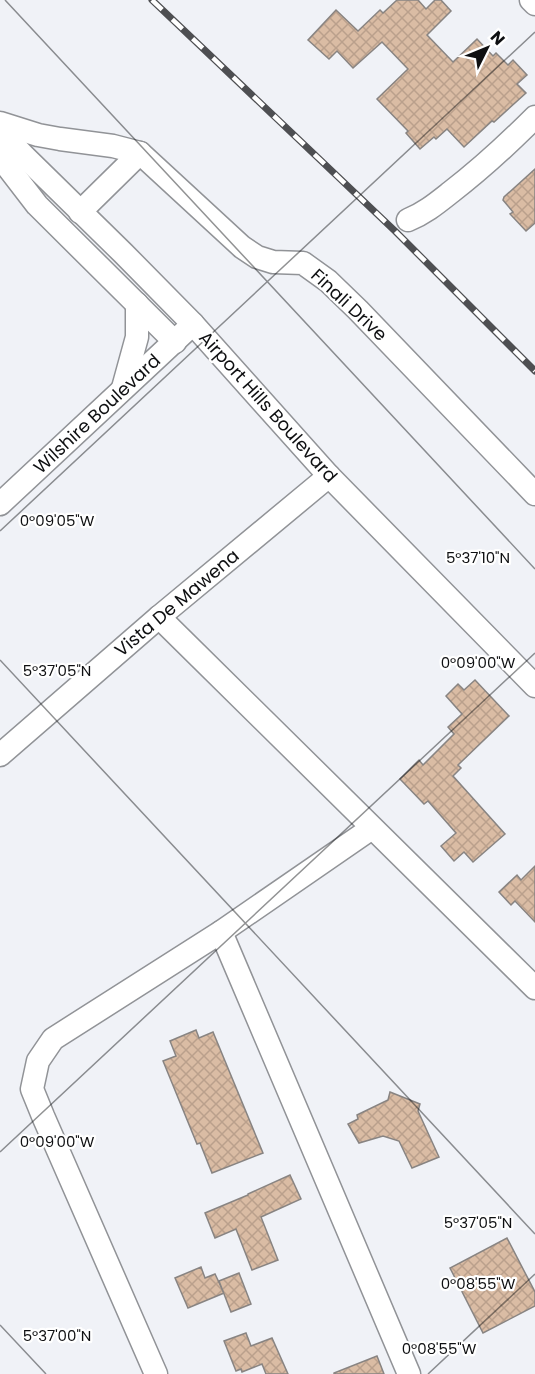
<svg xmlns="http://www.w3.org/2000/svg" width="535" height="1374" font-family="Poppins,sans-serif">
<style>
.building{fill:url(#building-cross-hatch);stroke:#888482;stroke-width:1.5}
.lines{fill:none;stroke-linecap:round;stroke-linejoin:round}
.minor-casing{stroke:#919397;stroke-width:25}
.minor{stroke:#fff;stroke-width:22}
.rail-casing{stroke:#4e4f52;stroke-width:7}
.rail{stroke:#fff;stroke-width:4.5;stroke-dasharray:14;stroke-linecap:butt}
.ticks{fill:none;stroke:#0e0f11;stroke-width:1.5;stroke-opacity:0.45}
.labels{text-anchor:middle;stroke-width:4.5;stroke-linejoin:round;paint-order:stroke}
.street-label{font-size:18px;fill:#0e0f11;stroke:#fff}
.ticks-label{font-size:15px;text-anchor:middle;fill:#0e0f11;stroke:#fff;stroke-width:4.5;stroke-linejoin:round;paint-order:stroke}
</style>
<defs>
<pattern id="building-cross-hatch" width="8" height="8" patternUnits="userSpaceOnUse" patternTransform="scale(1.5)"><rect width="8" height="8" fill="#dabca4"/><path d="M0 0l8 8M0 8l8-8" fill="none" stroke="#baa08c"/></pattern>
</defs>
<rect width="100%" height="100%" fill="#f0f2f7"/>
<!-- building -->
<g class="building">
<path d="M397 0H418L426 9 435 0H441L451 11 427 35 453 62 477 39 493 56 496 53 508 65 513 60 527 75 517 84 526 93 494 122 492 121 464 147 447 129 436 139 434 137 420 149 406 133 408 131 377 99 408 69 382 42 353 68 337 51 329 59 308 40 336 10 358 31 380 10 383 13Z"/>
<path d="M535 169V223L526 231 510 214 513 212 503 200 504 197Z"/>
<path d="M475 680 509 716 458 765 461 768 453 776 505 834 473 862 464 852 454 861 441 846 456 833 428 801 424 804 400 779 419 760 423 765 454 734 448 727 462 714 446 696 458 684 464 690Z"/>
<path d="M535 866V922L515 901 511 905 499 892 517 875 521 880Z"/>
<path d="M196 1030 199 1038 213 1032 263 1153 212 1173 200 1143 197 1144 163 1061 176 1056 170 1041Z"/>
<path d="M390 1092 420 1104 418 1111 439 1157 412 1168 399 1141 383 1136 359 1143 348 1124 358 1119 357 1115 388 1100Z"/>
<path d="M290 1175 301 1199 261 1217 278 1260 252 1270 236 1229 215 1238 205 1213 248 1195V1194Z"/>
<path d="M507 1238 535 1292V1306L483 1333 450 1268Z"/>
<path d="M201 1267 205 1278 215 1274 224 1293 188 1308 175 1278Z"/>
<path d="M239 1273 251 1304 231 1312 219 1281Z"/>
<path d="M246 1333 251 1346 272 1338 288 1374H266L262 1364 242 1372 241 1369 236 1371 224 1341Z"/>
<path d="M377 1356 384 1374H334V1373Z"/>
</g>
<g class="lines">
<defs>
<g id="minor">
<path d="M531 0 535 4"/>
<path d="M0 123 38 135 60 139 113 146 140 153 242 247 257 257 273 262 303 263 328 281 358 310 535 494"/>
<path d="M0 131 25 157 123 253 193 324 329 476 535 686"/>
<path d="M0 157 37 205 175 342"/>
<path d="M80 212 140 153"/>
<path d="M408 220C425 213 437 203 451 192 481 169 508 144 535 117"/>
<path d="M123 388 137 337V304"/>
<path d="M0 504 193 324"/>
<path d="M159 617 535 988"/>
<path d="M0 755 159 617 329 476"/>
<path d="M221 932 409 1374"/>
<path d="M156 1374 43 1116 32 1089 38 1061 53 1039 221 932 372 828"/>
</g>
</defs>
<!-- minor casing -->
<use href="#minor" class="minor-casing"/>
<!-- minor -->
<use href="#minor" class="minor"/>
<defs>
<path id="rail" d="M152 0 395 231 535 371"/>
</defs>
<!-- rail casing -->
<use href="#rail" class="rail-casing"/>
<!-- rail -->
<use href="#rail" class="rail"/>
</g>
<!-- ticks -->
<path class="ticks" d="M5 0 535 569M0 531 535 32M0 660 535 1234M0 1152 535 653M0 1325 46 1374M428 1374 535 1274"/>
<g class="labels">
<!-- street labels -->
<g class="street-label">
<text transform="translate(349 305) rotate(43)" y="6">Finali Drive</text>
<text transform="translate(268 407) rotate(48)" y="6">Airport Hills Boulevard</text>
<text transform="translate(97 414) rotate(-43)" y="6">Wilshire Boulevard</text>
<text transform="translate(177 603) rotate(-40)" y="6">Vista De Mawena</text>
</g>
</g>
<g class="ticks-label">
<text x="57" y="526">0°09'05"W</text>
<text x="478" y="563">5°37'10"N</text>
<text x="478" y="668">0°09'00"W</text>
<text x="57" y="676">5°37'05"N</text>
<text x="57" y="1147">0°09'00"W</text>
<text x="478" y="1228">5°37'05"N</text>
<text x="478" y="1289">0°08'55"W</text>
<text x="57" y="1341">5°37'00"N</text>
<text x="439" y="1354">0°08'55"W</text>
</g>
<!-- north arrow -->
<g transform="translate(487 48) rotate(47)" stroke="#ffffff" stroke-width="4.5" paint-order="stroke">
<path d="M0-4.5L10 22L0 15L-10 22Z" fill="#0e0f11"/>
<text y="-9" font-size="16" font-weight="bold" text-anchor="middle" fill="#0e0f11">N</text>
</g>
</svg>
